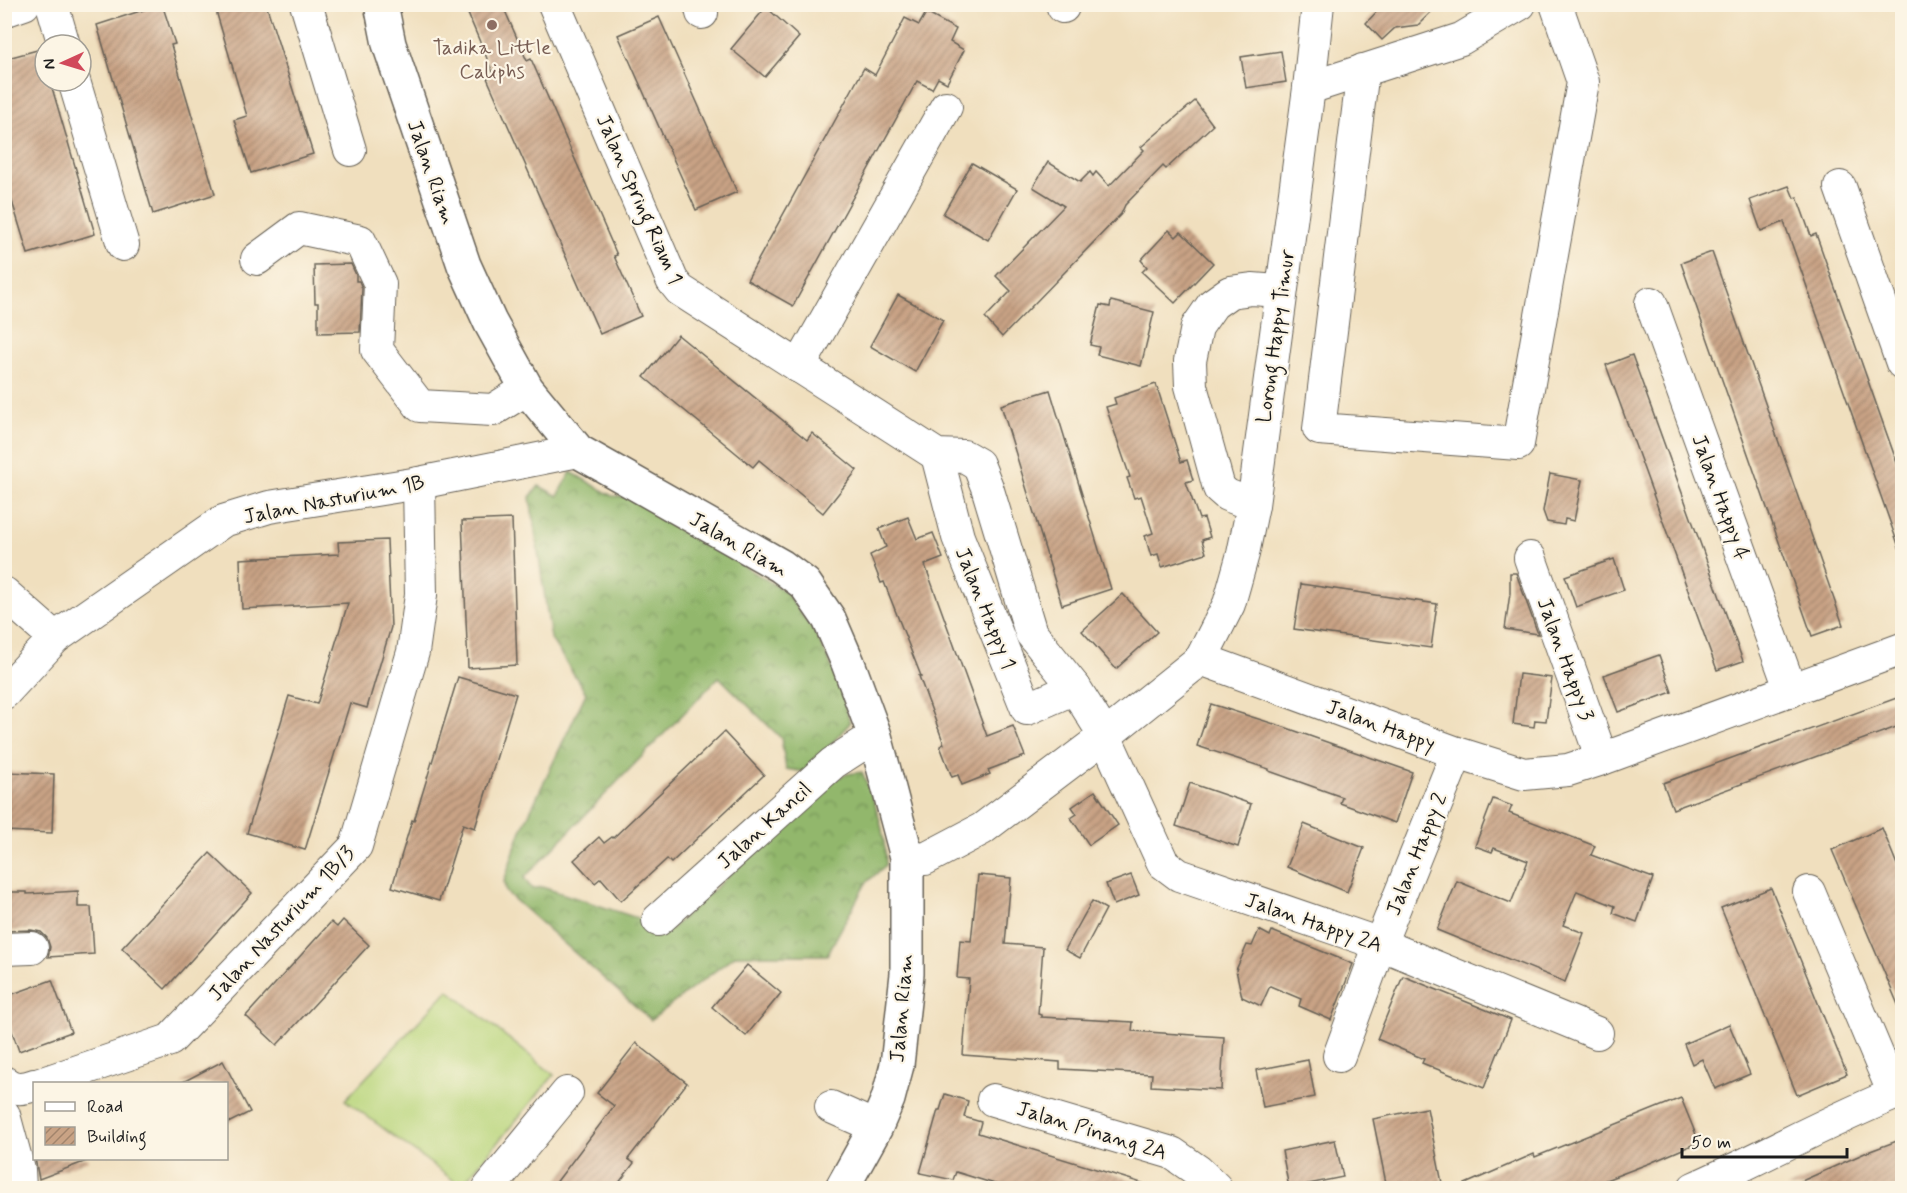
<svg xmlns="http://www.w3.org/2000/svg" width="1907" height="1193" font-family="Mynerve,sans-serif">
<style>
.grass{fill:#b9d67d;stroke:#6a794c;stroke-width:1.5}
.forest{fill:url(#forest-crowns);stroke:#576a44;stroke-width:1.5}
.building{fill:url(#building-hatch)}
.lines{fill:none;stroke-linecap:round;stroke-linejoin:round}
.minor-casing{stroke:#666055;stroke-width:34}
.major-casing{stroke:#666055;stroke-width:36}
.minor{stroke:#fff;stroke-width:32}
.major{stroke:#fff;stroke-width:33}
.education-dot{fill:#8d6e63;stroke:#fcf5e5;stroke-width:2}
.labels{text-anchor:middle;stroke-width:4.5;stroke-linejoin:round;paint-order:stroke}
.education-label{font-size:21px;fill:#785e54;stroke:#fcf5e5}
.street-label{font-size:21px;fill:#1c1c1c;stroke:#fcf5e5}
</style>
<defs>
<pattern id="forest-crowns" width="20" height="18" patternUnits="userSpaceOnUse" patternTransform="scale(1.5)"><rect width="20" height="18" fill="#92b76c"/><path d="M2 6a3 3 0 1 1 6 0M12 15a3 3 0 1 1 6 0" fill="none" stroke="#769458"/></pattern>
<pattern id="building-hatch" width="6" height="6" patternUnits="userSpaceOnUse" patternTransform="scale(1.5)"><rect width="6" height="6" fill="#c9a385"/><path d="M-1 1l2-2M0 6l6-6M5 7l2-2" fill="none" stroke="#a2846c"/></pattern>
</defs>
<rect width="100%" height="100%" fill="#fcf5e5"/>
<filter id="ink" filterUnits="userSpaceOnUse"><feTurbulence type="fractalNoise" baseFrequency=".0167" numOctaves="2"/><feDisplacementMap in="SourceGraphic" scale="12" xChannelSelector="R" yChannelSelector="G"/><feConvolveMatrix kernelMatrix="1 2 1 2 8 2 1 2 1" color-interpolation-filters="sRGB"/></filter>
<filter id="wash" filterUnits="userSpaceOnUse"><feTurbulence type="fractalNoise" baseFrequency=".008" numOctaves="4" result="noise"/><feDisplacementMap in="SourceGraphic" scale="24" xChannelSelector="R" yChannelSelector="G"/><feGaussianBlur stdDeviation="1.35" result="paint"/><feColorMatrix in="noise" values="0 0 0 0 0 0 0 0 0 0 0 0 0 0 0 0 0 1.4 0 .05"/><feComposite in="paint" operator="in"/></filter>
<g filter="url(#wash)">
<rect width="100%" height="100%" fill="#f0dfbe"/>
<!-- grass -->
<path class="grass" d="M448 990 554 1075 461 1186 345 1100Z"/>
<!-- forest -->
<path class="forest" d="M571 472 612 496 630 497 785 591 815 633 839 681 850 723 806 772 786 769 781 738 719 677 524 878 532 889 542 887 671 929 831 781 847 774 862 772C876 804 885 829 886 865L866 883 827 955H736L651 1020 506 892 504 882 520 833 586 693 551 639 530 497 539 486 558 496Z"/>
<g id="blocks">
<!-- building -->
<g class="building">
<path d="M162 4 175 44 171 45 215 194 153 214 97 25Z"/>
<path d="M214 4H266L313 154 251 173 234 120 247 116Z"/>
<path d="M476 4H502L527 61 531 59 617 255 614 256 641 316 600 334 487 78 494 75 466 9Z"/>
<path d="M1384 4H1439L1418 25 1395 28 1382 40 1366 23Z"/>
<path d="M766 7 799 37 765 77 731 49Z"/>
<path d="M926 13 956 29 950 42 964 50 947 83 938 78 932 89 917 81 793 306 747 280 864 68 875 75 905 18 919 25Z"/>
<path d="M659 17 737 192 696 210 618 35Z"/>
<path d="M41 49 45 62V81H50L95 234 28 254 4 175V59Z"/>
<path d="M1281 51 1286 82 1246 88 1241 57Z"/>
<path d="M1195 101 1213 125 1166 169 1163 166 1125 205 1121 214 1002 337 985 318 1011 291 996 276 1064 206 1033 187 1048 162 1080 182 1090 172 1093 176 1096 172 1109 186 1144 150 1141 147Z"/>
<path d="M972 163 1017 189 988 240 943 214Z"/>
<path d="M1789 186 1794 198 1797 197 1811 236 1816 234 1902 477V549L1900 550 1784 222 1761 231 1750 200Z"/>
<path d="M1169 230 1176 237 1181 232 1213 263 1175 303 1142 272 1147 267 1141 260Z"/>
<path d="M1712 252 1843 625 1812 636 1681 263Z"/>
<path d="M351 264 356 275V281H359L362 288 360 332 318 333V303H315L314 265Z"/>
<path d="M898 295 943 320 915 372 870 346Z"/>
<path d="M1111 301 1154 312 1141 366 1097 355 1099 347 1090 345 1100 305 1110 307Z"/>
<path d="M678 335 807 440 812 433 857 470 823 513 759 460 753 467 644 377Z"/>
<path d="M1632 355 1743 661 1717 670 1606 365Z"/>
<path d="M1156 384 1181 462 1187 460 1193 480 1186 482 1199 519 1204 518 1210 537 1202 540 1206 553 1162 567 1158 554 1151 556 1145 536 1153 533 1141 496 1134 498 1127 478 1130 477 1106 407 1116 404 1114 398Z"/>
<path d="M1050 390 1111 589 1062 605 1001 405Z"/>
<path d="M1550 474 1582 480 1574 521 1565 519 1564 525 1547 522 1543 511Z"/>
<path d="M908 517 917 539 933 533 943 558 925 565 987 736 1013 726 1025 756 988 770 990 774 962 785 958 775 952 777 940 746 944 744 919 676H921L884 582 881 583 870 555 886 547 879 529Z"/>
<path d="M512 519 517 665 468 668 462 521Z"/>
<path d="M387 540 391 627 367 708 350 703 305 850 247 833 289 696 317 704 348 603 242 609 240 559 339 554 338 542Z"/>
<path d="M1614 559 1624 590 1576 607 1565 576Z"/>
<path d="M1510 573H1516L1538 634 1505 629 1510 593Z"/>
<path d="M1301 584 1437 604 1431 648 1294 629Z"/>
<path d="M1123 594 1157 632 1116 669 1082 631Z"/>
<path d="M1659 655 1672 692 1618 712 1604 675Z"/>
<path d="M1519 674 1552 678 1546 721 1535 720 1534 727 1513 724Z"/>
<path d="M458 677 516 694 475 828 463 824 439 901 392 887 412 820 414 821Z"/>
<path d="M1902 696V725L1673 809 1663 783Z"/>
<path d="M1211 704 1284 727 1412 772 1395 823 1340 803 1342 797 1269 771V769L1197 746Z"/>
<path d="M724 732 764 775 671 863 667 859 621 901 601 878 595 883 574 860 599 837 604 843 612 837 613 838Z"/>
<path d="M4 772 54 774 52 833 4 831Z"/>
<path d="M1190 783 1251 804 1238 847 1176 826Z"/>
<path d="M1095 791 1118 825 1089 845 1071 818 1077 814 1072 807Z"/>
<path d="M1493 799 1512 806 1509 813 1595 846 1591 855 1653 878 1637 922 1613 913 1615 906 1577 891 1563 925 1584 933 1565 982 1437 930 1457 881 1511 903 1528 861 1494 848 1492 852 1475 846Z"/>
<path d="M1304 824 1364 848 1347 892 1287 867Z"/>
<path d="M1882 828 1902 877V1014L1832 850Z"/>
<path d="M210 853 252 893 165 989 122 948Z"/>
<path d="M978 875 1011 878 1005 944 1043 947 1038 1014 1041 1015V1017L1133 1022 1132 1031 1224 1037 1221 1090 1151 1086 1152 1074 1060 1069V1062L963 1055 969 979 957 978 960 940 971 941Z"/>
<path d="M1131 875 1139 895 1114 905 1106 884Z"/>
<path d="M1771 888 1847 1074 1797 1095 1721 908Z"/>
<path d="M78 891V907H91L94 954 48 957 50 947 47 938 41 932 31 930 4 931V892H27V894Z"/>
<path d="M1092 901 1106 909 1080 958 1065 950Z"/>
<path d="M343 920 369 945 277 1045 246 1016 331 922 337 927Z"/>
<path d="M1259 930 1270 936 1272 931 1353 964 1331 1020 1299 1006 1301 999 1270 986 1261 1006 1242 997 1236 970 1247 945 1252 946Z"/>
<path d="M747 965 781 993 746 1036 712 1007Z"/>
<path d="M1403 976 1511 1020 1484 1088 1422 1063 1424 1059 1377 1039Z"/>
<path d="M52 980 71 1032 19 1051 4 1009V997Z"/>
<path d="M1729 1024 1750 1074 1715 1089 1702 1059 1692 1064 1684 1044Z"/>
<path d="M636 1043 687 1083 628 1159 634 1163 615 1188H552L614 1106 597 1093Z"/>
<path d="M1308 1060 1315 1097 1263 1107 1256 1070Z"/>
<path d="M223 1061 250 1112 226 1124V1083H181Z"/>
<path d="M945 1094 968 1101 964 1117 981 1122 978 1133 1145 1184 1144 1188H1008L956 1172 953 1180 920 1173 938 1110H940Z"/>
<path d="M1681 1098 1699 1142 1650 1163 1585 1188H1456L1534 1154 1535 1157Z"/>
<path d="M1427 1108 1443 1188H1387L1373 1119Z"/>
<path d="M1902 1139V1188H1786L1865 1153Z"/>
<path d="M1335 1140 1343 1177 1289 1188 1282 1151Z"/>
<path d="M35 1158H88L89 1160 39 1179Z"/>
</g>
</g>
</g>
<g filter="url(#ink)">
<use href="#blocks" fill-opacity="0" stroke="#666055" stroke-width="1.5"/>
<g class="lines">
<defs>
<g id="minor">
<path d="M52 4 64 45"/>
<path d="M306 4 350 150"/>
<path d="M554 4 672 280 680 290 937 455 964 456 978 464 987 487 1031 633 1075 688 1105 736 1163 863 1179 875 1380 944 1597 1033"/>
<path d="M700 4 702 13"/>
<path d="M1063 7 1064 4"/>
<path d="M4 11 24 4"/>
<path d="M1363 70 1319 429 1518 444 1583 82 1556 4"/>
<path d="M74 81 123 245"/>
<path d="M1309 88 1461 39 1520 4"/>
<path d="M1840 187 1902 363"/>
<path d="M257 259 299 228 360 241 380 284 377 350 420 406 493 410 527 389"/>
<path d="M1651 303 1791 691"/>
<path d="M799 367 946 107"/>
<path d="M937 455 958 537 1027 709 1075 688"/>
<path d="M1253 505 1227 495 1219 488 1191 386 1190 361 1197 327 1213 304 1230 292 1252 289 1280 291"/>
<path d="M1530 558 1602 759"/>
<path d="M4 593 55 638"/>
<path d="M1201 659 1229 604 1243 554 1253 505 1309 88 1318 4"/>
<path d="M4 693 55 638 223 521 269 507 419 483 578 451"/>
<path d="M907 857 925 859 982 829 1105 736 1201 659 1457 753 1524 774 1568 770 1602 759 1902 649"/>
<path d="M1809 892 1894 1094"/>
<path d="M658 920 833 763 875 736"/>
<path d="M4 949 32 948"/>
<path d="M1339 1056 1380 944 1457 753"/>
<path d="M4 1082C13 1090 24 1089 34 1085"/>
<path d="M40 1084 170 1040 356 846 413 652 421 595 419 483"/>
<path d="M993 1100 1172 1153 1198 1171 1216 1188"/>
<path d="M831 1107 876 1127"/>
<path d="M4 1115 19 1170 20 1188"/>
<path d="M489 1188 567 1093"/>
<path d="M1694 1188C1764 1157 1831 1119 1902 1091"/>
</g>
<path id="major" d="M381 4 389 44 464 265 490 322 527 389 578 451 781 566 805 584 829 619 848 663 875 736 907 857V974L897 1065 888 1099 876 1127 842 1188"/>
</defs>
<!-- minor casing -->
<use href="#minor" class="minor-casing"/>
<!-- major casing -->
<use href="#major" class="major-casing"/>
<!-- minor -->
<use href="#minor" class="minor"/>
<!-- major -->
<use href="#major" class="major"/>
</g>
</g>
<!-- markers -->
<circle class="education-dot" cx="492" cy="25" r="6"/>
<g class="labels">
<!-- education labels -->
<g class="education-label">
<text x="492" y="54">Tadika Little<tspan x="492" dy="24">Caliphs</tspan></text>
</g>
<!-- street labels -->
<g class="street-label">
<text transform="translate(432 172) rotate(71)" y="7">Jalan Riam</text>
<text transform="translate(640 199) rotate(66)" y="7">Jalan Spring Riam 1</text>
<text transform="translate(1275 336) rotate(-82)" y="7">Lorong Happy Timur</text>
<text transform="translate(1721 497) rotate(70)" y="7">Jalan Happy 4</text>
<text transform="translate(334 499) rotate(-11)" y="7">Jalan Nasturium 1B</text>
<text transform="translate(739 544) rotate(30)" y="7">Jalan Riam</text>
<text transform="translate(986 608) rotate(68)" y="7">Jalan Happy 1</text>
<text transform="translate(1566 659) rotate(70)" y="7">Jalan Happy 3</text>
<text transform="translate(1381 725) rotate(20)" y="7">Jalan Happy</text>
<text transform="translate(764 825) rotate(-42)" y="7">Jalan Kancil</text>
<text transform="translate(1416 854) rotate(-68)" y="7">Jalan Happy 2</text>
<text transform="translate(1314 922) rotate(19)" y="7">Jalan Happy 2A</text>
<text transform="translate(281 923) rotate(-47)" y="7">Jalan Nasturium 1B/3</text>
<text transform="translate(901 1008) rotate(-85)" y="7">Jalan Riam</text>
<text transform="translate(1092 1130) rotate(17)" y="7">Jalan Pinang 2A</text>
</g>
</g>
<!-- margin -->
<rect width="1907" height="1193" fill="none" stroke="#fcf5e5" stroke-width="24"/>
<!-- legend -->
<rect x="33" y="1082" width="195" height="78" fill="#fcf5e5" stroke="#a29e95" stroke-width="1.5"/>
<rect x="45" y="1102" width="30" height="9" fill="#ffffff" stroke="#a29e95" stroke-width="1.5"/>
<text x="87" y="1112" font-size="18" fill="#1c1c1c">Road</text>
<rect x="45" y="1127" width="30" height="18" fill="url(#building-hatch)" stroke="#a29e95" stroke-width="1.5"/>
<text x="87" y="1142" font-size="18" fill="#1c1c1c">Building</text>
<!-- north arrow -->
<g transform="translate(63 63) rotate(266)"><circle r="28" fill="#fcf5e5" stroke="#a29e95" stroke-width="1.5"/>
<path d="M0-4.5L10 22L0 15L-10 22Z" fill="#d1495b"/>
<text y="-9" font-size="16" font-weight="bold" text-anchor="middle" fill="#1c1c1c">N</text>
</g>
<!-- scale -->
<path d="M1682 1148v9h165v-9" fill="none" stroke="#1c1c1c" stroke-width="3"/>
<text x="1691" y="1148" font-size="18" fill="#1c1c1c" stroke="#fcf5e5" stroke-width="4.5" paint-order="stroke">50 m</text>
</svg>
